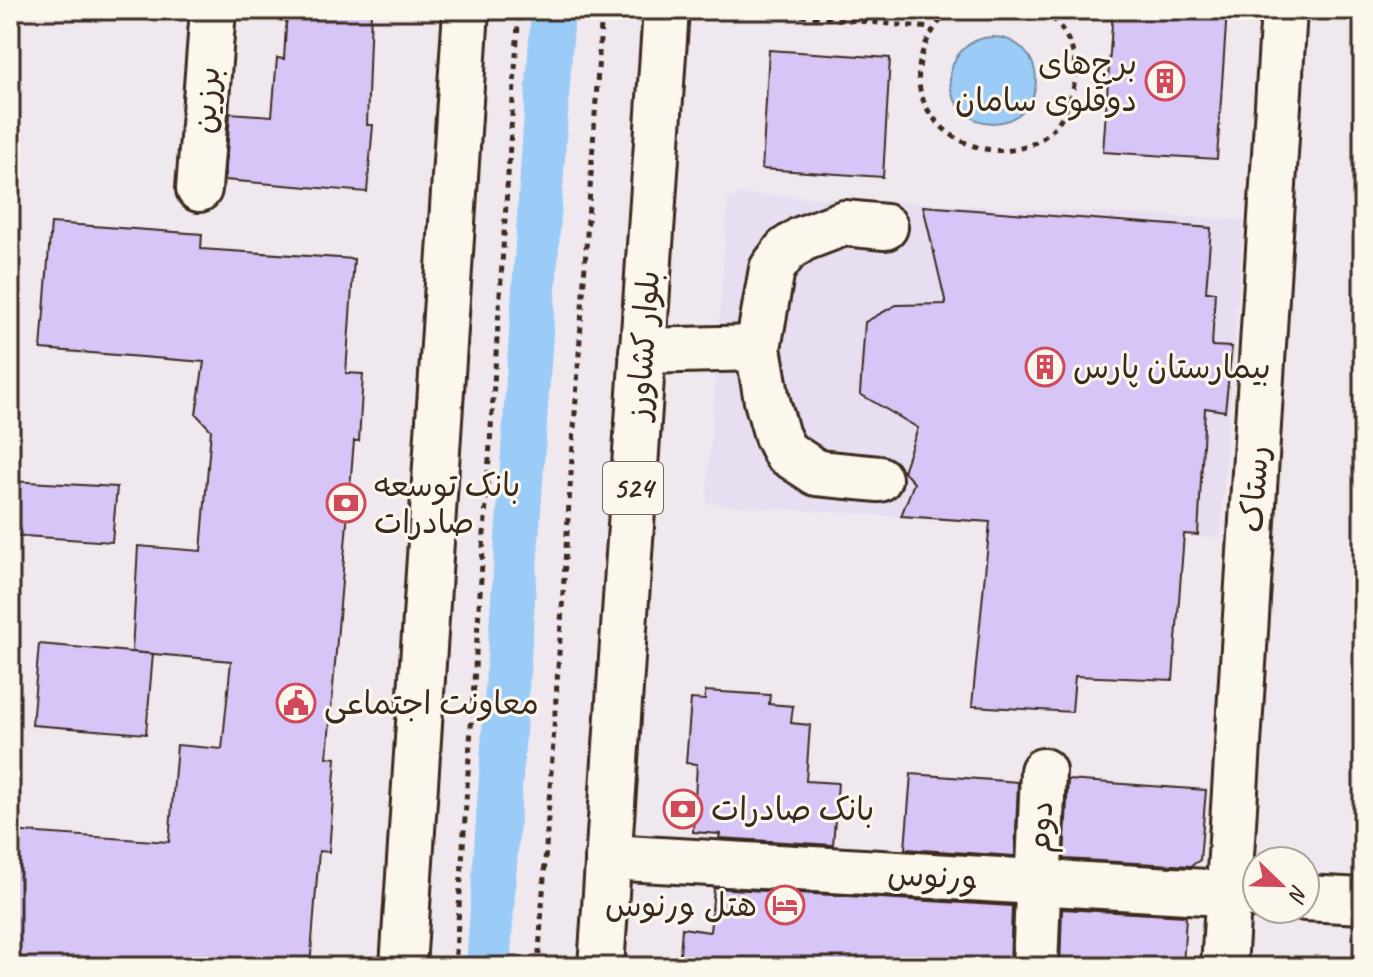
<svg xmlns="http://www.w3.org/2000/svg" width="1373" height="977" font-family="Caveat,'Playpen Sans Arabic',sans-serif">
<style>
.built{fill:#e8def1}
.water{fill:#9bccf7;stroke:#758ba0;stroke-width:2}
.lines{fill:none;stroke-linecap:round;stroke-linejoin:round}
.canal{stroke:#9bccf7;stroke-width:44}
.building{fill:#d6c5f6;stroke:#3b2a1e;stroke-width:2}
.minor-casing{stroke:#3b2a1e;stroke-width:50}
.major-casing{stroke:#3b2a1e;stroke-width:50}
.path{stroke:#3b2a1e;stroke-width:5;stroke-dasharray:6 6;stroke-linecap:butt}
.minor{stroke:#fbf7ec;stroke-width:44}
.major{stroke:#fbf7ec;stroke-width:44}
.labels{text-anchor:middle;stroke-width:6;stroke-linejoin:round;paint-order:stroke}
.shield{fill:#fbf7ec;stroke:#75685c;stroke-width:2}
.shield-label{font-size:30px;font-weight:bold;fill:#3b2a1e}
.poi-label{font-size:32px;fill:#3b2a1e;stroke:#fbf7ec;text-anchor:start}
.street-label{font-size:32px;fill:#3b2a1e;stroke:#fbf7ec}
</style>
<rect width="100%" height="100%" fill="#f0e8ef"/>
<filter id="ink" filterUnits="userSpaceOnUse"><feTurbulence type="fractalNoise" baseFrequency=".0125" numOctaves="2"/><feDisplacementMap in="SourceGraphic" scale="16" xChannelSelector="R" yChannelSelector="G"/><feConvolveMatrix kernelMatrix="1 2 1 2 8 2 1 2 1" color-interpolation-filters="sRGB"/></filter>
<g filter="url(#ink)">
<!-- built -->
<path class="built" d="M741 194 1244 220 1220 538 706 504 728 198Z"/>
<!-- water -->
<circle class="water" cx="993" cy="80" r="43"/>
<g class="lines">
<!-- canal -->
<path class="canal" d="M488 967 553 10"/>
</g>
<!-- building -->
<g class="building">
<path d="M287 10H371L367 125H373L367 192 225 180 230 113 272 116 277 58 284 59Z"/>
<path d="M1113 10H1227L1217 159 1103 152Z"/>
<path d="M769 50 890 58 883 177 762 169Z"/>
<path d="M923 206 1211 228 1206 292H1215L1212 346 1232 347 1225 411 1205 408 1198 535 1184 534 1173 680 1075 676 1072 712 972 706 990 522 901 516 914 483 903 471 918 428 860 394 865 322 896 305 946 304Z"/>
<path d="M51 223 202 234 201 249 354 259 346 373 363 374 359 441H354L327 757 336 758 329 852 319 851 310 967H10V831L169 842 177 745 222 749 231 661 132 652 138 546 201 551 211 430 196 414 204 362 41 349Z"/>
<path d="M10 481 117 487 112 542 10 535Z"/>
<path d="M39 644 153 654 146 734 32 725Z"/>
<path d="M705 691 770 695 769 704 793 706 791 723 810 725 806 781 838 783 833 845 719 838 720 834 693 832 697 764 686 763 691 699 705 700Z"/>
<path d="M911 774 1018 782 1015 856 905 849Z"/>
<path d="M1068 780 1206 790 1200 860 1191 866 1064 859Z"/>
<path d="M714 888 1012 906 1010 967H679L682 928 710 932Z"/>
<path d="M1062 909 1186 916 1183 967H1060Z"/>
</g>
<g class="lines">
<defs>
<g id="minor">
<path d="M199 189 213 10"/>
<path d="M642 351 758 348"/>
<path d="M879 479 817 473 785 452 777 436 767 401 758 348 772 269 786 250 802 239 844 223 885 227"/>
<path d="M608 857 1257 895"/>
<path d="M1305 898 1363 901"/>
<path d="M1035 967 1043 771"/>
<path d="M1224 967 1284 10"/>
</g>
<g id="major">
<path d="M403 967 466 10"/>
<path d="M601 967 666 10"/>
</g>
</defs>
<!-- minor casing -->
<use href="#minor" class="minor-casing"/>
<!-- major casing -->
<use href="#major" class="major-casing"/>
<!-- path -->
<g class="path">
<path d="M741 10 932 28"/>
<path d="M949 10C845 122 1038 215 1072 93 1082 59 1069 34 1046 10"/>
<path d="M455 967 519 10"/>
<path d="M538 967 602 10"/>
</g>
<!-- minor -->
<use href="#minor" class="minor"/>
<!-- major -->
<use href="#major" class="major"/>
</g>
</g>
<!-- icons -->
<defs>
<symbol id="building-ring" viewBox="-11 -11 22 22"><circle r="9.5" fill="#fbf7ec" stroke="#d1495b" stroke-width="1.5"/><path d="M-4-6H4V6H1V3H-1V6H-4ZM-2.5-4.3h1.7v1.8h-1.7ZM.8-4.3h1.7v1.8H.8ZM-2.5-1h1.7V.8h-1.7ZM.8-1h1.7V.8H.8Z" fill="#d1495b"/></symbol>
<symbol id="bank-ring" viewBox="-11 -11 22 22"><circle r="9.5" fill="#fbf7ec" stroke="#d1495b" stroke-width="1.5"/><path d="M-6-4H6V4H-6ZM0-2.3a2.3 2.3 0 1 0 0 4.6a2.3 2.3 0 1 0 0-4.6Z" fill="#d1495b"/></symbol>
<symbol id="civic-ring" viewBox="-11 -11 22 22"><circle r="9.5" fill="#fbf7ec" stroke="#d1495b" stroke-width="1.5"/><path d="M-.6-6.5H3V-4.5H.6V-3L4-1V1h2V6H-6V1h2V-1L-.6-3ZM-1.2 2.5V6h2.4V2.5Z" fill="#d1495b"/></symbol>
<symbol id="hotel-ring" viewBox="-11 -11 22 22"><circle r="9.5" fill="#fbf7ec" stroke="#d1495b" stroke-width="1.5"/><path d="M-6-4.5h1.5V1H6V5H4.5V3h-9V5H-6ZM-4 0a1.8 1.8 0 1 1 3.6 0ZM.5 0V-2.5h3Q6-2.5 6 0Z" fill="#d1495b"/></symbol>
</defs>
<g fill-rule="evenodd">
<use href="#building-ring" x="1143" y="59" width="44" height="44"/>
<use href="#building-ring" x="1023" y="345" width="44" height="44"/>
<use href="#bank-ring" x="324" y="481" width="44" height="44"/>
<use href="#civic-ring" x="274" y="681" width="44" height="44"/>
<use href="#bank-ring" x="661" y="787" width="44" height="44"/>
<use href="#hotel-ring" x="763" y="883" width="44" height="44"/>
</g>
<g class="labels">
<!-- shield labels -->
<rect class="shield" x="603" y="462" width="60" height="52" rx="6"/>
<g class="shield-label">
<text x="633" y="498">524</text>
</g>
<!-- poi labels -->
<g class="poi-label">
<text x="1137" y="74" text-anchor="end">برج‌های<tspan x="1137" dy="37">دوقلوی سامان</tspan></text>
<text x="1073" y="378">بیمارستان پارس</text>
<text x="374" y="496">بانک توسعه<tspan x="374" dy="37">صادرات</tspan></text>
<text x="324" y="714">معاونت اجتماعی</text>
<text x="711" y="820">بانک صادرات</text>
<text x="757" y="916" text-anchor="end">هتل ورنوس</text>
</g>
<!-- street labels -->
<g class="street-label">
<text transform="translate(206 100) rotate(-86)" y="11">برزین</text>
<text transform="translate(643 345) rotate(-86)" y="11">بلوار کشاورز</text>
<text transform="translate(1254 489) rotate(-86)" y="11">رستاک</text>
<text transform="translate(1040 827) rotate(-87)" y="11">دوم</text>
<text transform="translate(933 876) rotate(3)" y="11">ورنوس</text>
</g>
</g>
<!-- margin -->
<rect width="1373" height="977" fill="none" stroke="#fbf7ec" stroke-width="40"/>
<rect x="20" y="20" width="1333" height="937" fill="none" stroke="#3b2a1e" stroke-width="3" filter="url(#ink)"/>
<!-- north arrow -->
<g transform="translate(1281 885) rotate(113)"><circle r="38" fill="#fbf7ec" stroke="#aea59a" stroke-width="2"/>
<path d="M0-6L14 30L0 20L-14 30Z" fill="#d1495b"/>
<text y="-12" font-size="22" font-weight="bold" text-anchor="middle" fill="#3b2a1e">N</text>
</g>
</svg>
